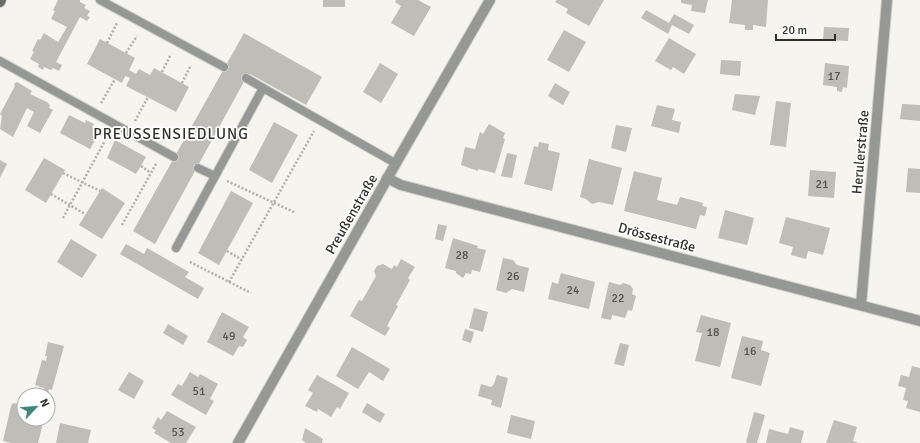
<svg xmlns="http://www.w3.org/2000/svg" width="920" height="443" font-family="Signika,sans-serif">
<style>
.building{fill:#bebdb7}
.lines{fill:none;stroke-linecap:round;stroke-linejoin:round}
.lane-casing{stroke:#d2d1cb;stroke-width:10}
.street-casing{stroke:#d2d1cb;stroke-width:12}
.secondary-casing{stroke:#d2d1cb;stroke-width:12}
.path{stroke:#afaea9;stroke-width:2.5;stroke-dasharray:2 2;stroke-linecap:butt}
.lane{stroke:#969896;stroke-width:8}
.street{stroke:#969896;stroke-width:10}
.secondary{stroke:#6a6d6a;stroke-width:10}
.labels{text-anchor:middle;stroke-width:3.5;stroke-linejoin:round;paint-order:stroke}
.number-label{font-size:12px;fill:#545250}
.street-label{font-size:14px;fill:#302f2d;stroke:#fff}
.neighbourhood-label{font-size:15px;letter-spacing:1px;fill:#302f2d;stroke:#fff}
</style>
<rect width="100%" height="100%" fill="#f5f4ee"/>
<!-- building -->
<g class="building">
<path d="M58 0H80V2L86 5 84 8 90 11 87 16 90 17 87 21 80 17 56 62 62 65 59 71 53 68 51 70 44 67 43 70 38 67 39 64 30 59 34 52 32 51 38 39 40 40 44 33 58 42 67 27 51 19 55 11 53 10Z"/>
<rect x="323" y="0" width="22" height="7"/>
<path d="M396 0H418L431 7 414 36 391 23 401 6 395 2Z"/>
<path d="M557 0H604L589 26 566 13 568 9 555 2Z"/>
<path d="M681 0H708L705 13 691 11 692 5 681 3Z"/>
<path d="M732 0H768L766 27 753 25V30H745V25L729 23Z"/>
<path d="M646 10 669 23 674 14 694 25 689 34 672 25 668 34 641 18Z"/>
<path d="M824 27 849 28 848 41 823 40Z"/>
<path d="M564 30 586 42 569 72 547 60Z"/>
<path d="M244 33 322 77 306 105 250 74 246 78 155 244 133 231Z"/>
<path d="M669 38 696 54 684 74 673 67 671 70 655 61Z"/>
<path d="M100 39 135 58 129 70 136 74 139 69 150 75 154 68 189 87 176 112 126 86 130 78 125 76 122 83 87 64Z"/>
<path d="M721 60 741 61 740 76 720 74Z"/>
<path d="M380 63 398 74 381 103 363 92Z"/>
<path d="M825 63 849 66 847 88 843 87 842 92 837 91V87L823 85Z"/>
<path d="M17 82 32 91 30 94 47 102 50 105 49 108 53 110 40 133 27 126 34 112 27 108 13 137 0 129 2 116 0 114 15 86 14 84Z"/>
<path d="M555 83 570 92 563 105 548 96Z"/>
<path d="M735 94 760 96 755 115 732 110Z"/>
<path d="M776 101 791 103 786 147 770 145Z"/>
<path d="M902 104 920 105V121L900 119Z"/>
<path d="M657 105 675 109 672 120 681 122 679 133 651 126Z"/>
<path d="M69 115 85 123 86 120 94 124 92 127 100 132 90 149 60 133Z"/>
<path d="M274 122 298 135 272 183 249 170Z"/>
<path d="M489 124 505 133 503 138 505 139 495 173 478 169V171L461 165 465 147 475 149 480 132 483 134Z"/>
<path d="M616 125 632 128 626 152 611 148Z"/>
<path d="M115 140 146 157 136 174 107 158Z"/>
<path d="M539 142 549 144 548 150 560 153 552 191 524 184 534 146 538 147Z"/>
<path d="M507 153 517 155 512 178 501 176Z"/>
<path d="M44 158 65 170 46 203 25 190Z"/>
<path d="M589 159 622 168 613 205 599 202 592 204 586 199 580 197Z"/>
<path d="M0 160 7 164 0 178Z"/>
<path d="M908 168 920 169V193L906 192Z"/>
<path d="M810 170 836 172 834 198 808 196Z"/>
<path d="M634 171 662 178 657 200 677 205 680 197 703 203 702 206 707 207 705 216 700 215 696 229 624 211Z"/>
<path d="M102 188 125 203 102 239 79 225Z"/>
<path d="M231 191 253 203 219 265 198 253Z"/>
<path d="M725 210 754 218 747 245 718 238Z"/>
<path d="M786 217 830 228 823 255 808 251 806 259 791 255 793 247 779 243Z"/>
<path d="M438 224 447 226 443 241 435 239Z"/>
<path d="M453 238 478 246 477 248 486 250 480 272 472 270 471 274 466 273 463 278 456 273V271L445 268Z"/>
<path d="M71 239 97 255 82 278 57 262Z"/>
<path d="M126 244 144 254 147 248 189 272 185 277 204 288 198 299 120 254Z"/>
<path d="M503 258 513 260 517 265 529 268 524 292 512 289 506 293 496 290Z"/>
<path d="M401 259 415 267 408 278 410 280 396 305 398 306 387 326 390 328 385 336 350 316 359 300 362 301 376 276 374 271 377 266 383 264 392 269 394 265 397 267Z"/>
<path d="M561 273 595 282 589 309 548 299 552 282 558 284Z"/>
<path d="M609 282 620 285 623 283 630 285 633 289 632 294 636 296 632 311 628 310 625 318 612 315 611 320 601 318Z"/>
<path d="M474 308 488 312 483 332 469 328Z"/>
<path d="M222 312 249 327 243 337 247 340 243 347 239 346 233 356 207 342Z"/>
<path d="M701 315 731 323 720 367 695 361 702 333 696 332Z"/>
<path d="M168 324 188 336 183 345 163 333Z"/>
<path d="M465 329 474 332 471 343 462 340Z"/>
<path d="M742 336 763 341 761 350 770 353 761 386 731 378Z"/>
<path d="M48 342 64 346 52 390 49 389 48 395H43L44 388 35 385 42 360 46 361 47 356H45Z"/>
<path d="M620 343 629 345 624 366 614 364Z"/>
<path d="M352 347 390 369 383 381 369 372 358 389 336 376Z"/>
<path d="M912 366 920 368V412L906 408 908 401 903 400 906 388 898 386 901 375 909 377Z"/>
<path d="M129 372 144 381 134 399 118 390Z"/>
<path d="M190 372 198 377 200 374 218 384 210 399 214 401 206 415 171 395 178 384 182 386Z"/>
<path d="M317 375 349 393 340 409 337 407 331 417 318 409 317 412 305 406 313 393 308 390Z"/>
<path d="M497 375 508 378 501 408 491 405 492 400 478 396 481 384 491 387 494 384Z"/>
<path d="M21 401 24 402V419H44L38 443H11L3 441 11 406 13 403 20 405Z"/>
<path d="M367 403 385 414 380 423 362 412Z"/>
<path d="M167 411 196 427 186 443H171L154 433 156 430 152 428 158 417 161 420Z"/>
<path d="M754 412 765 415 757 443H748L746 442Z"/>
<path d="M511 415 535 421 531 439 507 433Z"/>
<path d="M834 420 857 427 853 441 859 443H826Z"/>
<path d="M60 423 91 430 88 443H56Z"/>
<path d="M790 427 804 431 801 443H766L769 429 788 434Z"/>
<path d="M305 428 323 439 322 443H306L302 440Z"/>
</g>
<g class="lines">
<defs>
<g id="lane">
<path d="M100 0 224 67"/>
<path d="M0 61 174 157"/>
<path d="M246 78 263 88"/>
<path d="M198 168 215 176"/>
<path d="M176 248 263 88 395 163"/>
</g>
<g id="street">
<path d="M387 178 401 185 920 321"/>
<path d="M861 305 887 0"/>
<path d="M238 443 400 156 490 0"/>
</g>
<path id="secondary" d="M0 2 1 0"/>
</defs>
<!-- lane casing -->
<use href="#lane" class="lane-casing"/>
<!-- street casing -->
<use href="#street" class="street-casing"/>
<!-- secondary casing -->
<use href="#secondary" class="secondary-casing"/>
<!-- path -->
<g class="path">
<path d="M107 43 117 23"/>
<path d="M126 53 137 36"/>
<path d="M162 72 171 54"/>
<path d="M182 83 191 65"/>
<path d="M101 103 115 79"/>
<path d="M135 121 148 97"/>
<path d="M141 166 151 173"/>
<path d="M63 173 100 191"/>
<path d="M227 181 296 213"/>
<path d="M51 194 85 214"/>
<path d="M63 218 108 135"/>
<path d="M122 225 157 162"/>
<path d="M227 251 242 260"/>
<path d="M190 262 251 293"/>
<path d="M229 282 314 131"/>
</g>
<!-- lane -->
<use href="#lane" class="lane"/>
<!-- street -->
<use href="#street" class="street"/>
<!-- secondary -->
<use href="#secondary" class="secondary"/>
</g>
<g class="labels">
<!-- number labels -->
<g class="number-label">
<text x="834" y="80">17</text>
<text x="822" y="188">21</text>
<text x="462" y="259">28</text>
<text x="513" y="280">26</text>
<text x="573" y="294">24</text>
<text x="618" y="302">22</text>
<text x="713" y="336">18</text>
<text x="229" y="340">49</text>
<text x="750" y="355">16</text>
<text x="199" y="395">51</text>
<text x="178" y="436">53</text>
</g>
<!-- street labels -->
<g class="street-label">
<text transform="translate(860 152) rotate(-85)" y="5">Herulerstraße</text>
<text transform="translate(351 214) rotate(-60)" y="5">Preußenstraße</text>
<text transform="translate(657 237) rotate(15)" y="5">Drössestraße</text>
</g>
<!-- neighbourhood labels -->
<g class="neighbourhood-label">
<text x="171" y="139">PREUSSENSIEDLUNG</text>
</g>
</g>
<!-- north arrow -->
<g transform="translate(36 407) rotate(64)"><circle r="19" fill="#ffffff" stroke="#acacab"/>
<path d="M0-3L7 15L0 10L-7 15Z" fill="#42867a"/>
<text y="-6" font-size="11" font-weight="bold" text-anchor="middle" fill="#302f2d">N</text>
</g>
<!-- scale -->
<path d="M776 34v6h59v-6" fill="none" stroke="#302f2d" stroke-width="2"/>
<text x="782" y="34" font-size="12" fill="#302f2d" stroke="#ffffff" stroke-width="3" paint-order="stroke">20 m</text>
</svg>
